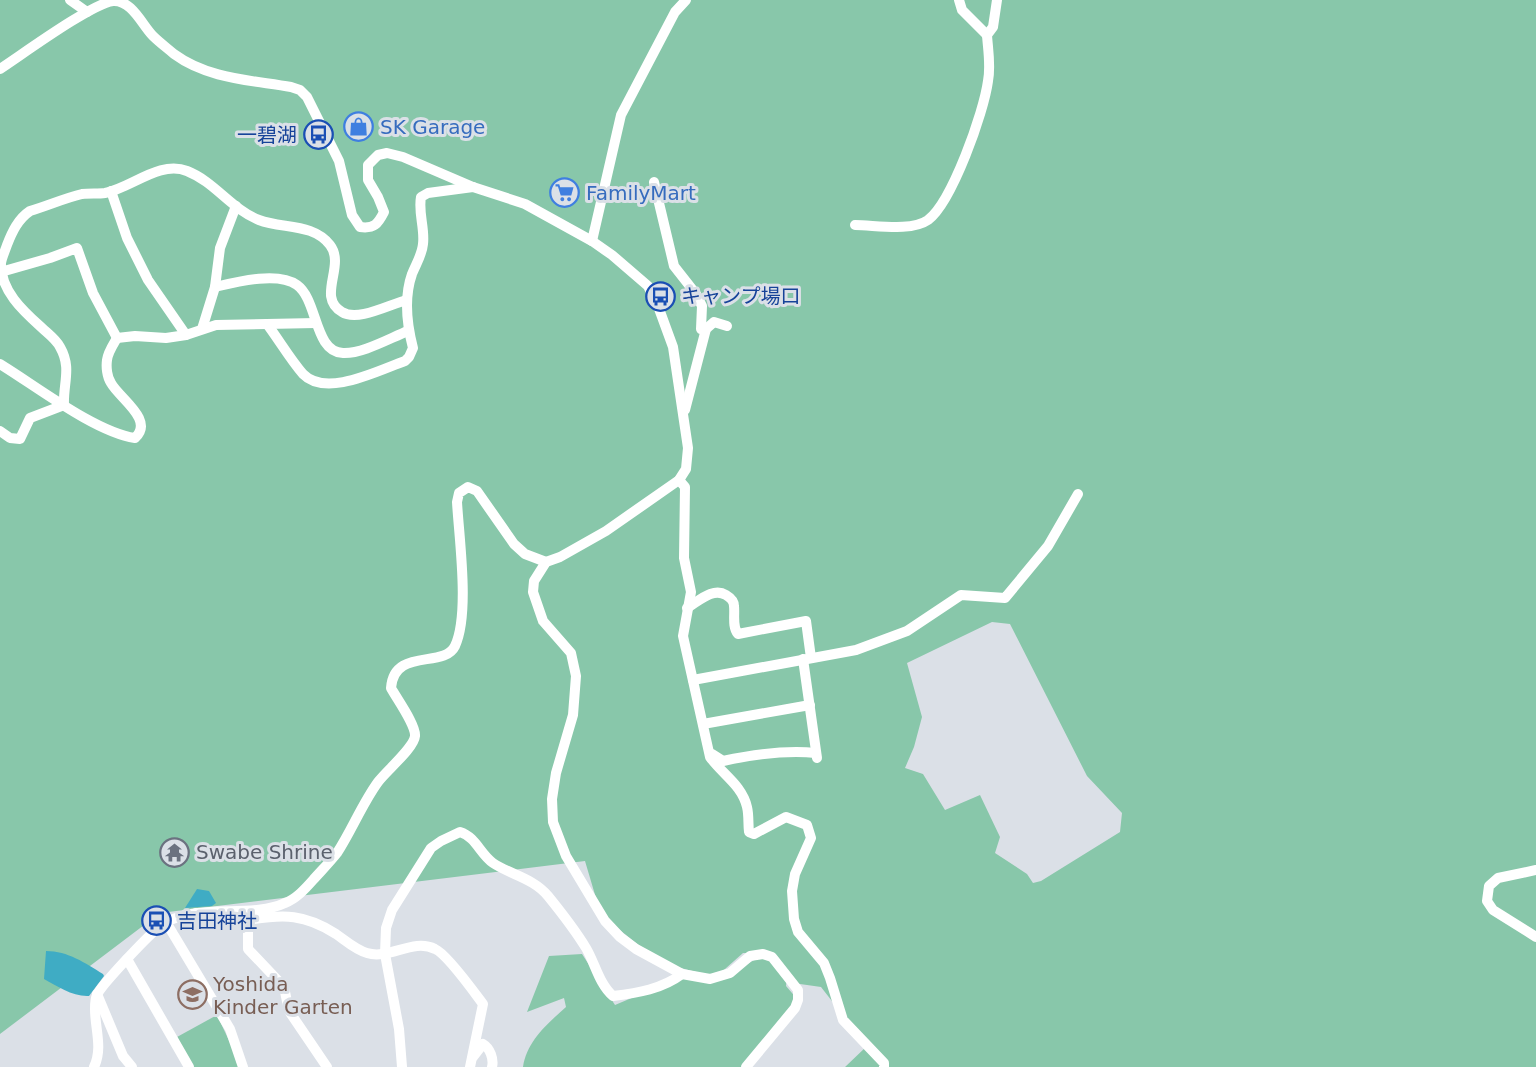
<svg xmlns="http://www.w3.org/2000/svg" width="1536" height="1067" font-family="'DejaVu Sans','Noto Sans JP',sans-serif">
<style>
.green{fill:#88c7aa;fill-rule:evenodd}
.water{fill:#3facc4}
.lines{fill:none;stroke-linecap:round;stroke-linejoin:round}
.minor{stroke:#fff;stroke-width:10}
.labels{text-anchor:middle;stroke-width:6;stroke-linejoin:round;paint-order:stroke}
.shop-label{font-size:20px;fill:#366cbe;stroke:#dbe0e7;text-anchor:start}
.transit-label{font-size:20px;fill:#164399;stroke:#dbe0e7;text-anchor:start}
.worship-label{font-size:20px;fill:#5b616d;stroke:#dbe0e7;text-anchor:start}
.education-label{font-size:20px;fill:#785e54;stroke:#dbe0e7;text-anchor:start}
</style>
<rect width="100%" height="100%" fill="#dbe0e7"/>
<!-- green -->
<g class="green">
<path d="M0 0H1536V1067H845L867 1046 821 987 793 983 787 975 786 986 798 1000 747 1067H523C527 1041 547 1024 566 1007L564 998 527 1012 549 956 582 954 615 1005 660 986 682 974 718 981 766 953H743L716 977 661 963 601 915 585 861 160 913 0 1034ZM992 622 1010 624 1087 776 1122 813 1120 832 1041 881 1033 883 1027 874 995 853 1000 837 980 795 945 810 923 774 905 768 914 747 922 717 907 663Z"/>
<path d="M217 1015 233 1049 239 1067H193L177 1037Z"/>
</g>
<!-- water -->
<g class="water">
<path d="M197 889 209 891 216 903 212 906 185 908Z"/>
<path d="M46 951C68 951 85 963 103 974L104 976 89 996C73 997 57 986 44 979Z"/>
</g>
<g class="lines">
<!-- minor -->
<g class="minor">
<path d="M70 0 87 12"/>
<path d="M959 0 962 10 987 35"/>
<path d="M0 69C23 54 91 4 113 1 132 0 142 25 153 36 159 42 167 48 174 54 208 79 251 80 291 87L300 90 307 97 339 161 352 215 360 227C374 229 378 224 384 212L378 197 368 180V165L378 155 387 153 403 157 473 187 525 204 592 241 612 255 648 286 658 306 673 347 688 448 686 469 679 480 606 531 560 557 546 562 534 581 533 592 543 621 571 653 576 676 573 715 556 773 552 799 553 822 566 856 605 921 620 937 636 949 682 974 710 979 730 973 750 956 763 954 772 957 798 990V1000L795 1008 746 1067"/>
<path d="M654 182 674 266 696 294 702 306 701 329H706"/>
<path d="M111 191 127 238 148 280 186 335"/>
<path d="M855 225C875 225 911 232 928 220 952 202 984 112 988 81 991 66 988 50 987 35L993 27 997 0"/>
<path d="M592 241 621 115 675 12 686 0"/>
<path d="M1 272 50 258 77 248 93 293 117 338"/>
<path d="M215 287C236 282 278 271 297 285 318 300 314 352 343 353 362 354 390 338 408 331"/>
<path d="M267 324C279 340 290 359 303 374 326 398 379 370 405 361L409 357 413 348C407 325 404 297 412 274 416 264 422 255 423 244 425 228 418 213 421 197L428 193 473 187"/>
<path d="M202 329 215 287 220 248 236 206"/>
<path d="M117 338 135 336 166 338 186 335 216 325 316 323"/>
<path d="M0 364C36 386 95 432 135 438 155 420 119 398 111 383 107 377 106 367 107 360 108 352 113 345 117 338"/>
<path d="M64 405C63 383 72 368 60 347 56 339 47 333 41 327 23 311 0 290 1 263 2 257 5 251 7 245 12 232 18 219 30 211 47 206 65 198 82 194 90 193 98 194 105 193 131 188 160 160 187 171 215 182 231 209 259 220 283 229 313 223 330 245 346 266 316 297 342 312 358 322 390 304 407 300"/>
<path d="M685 410 706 329 714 322 727 326"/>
<path d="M0 431 10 438 20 439 30 418 64 405"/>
<path d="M679 480 685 487 684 558 691 592 683 636 710 757C722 774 742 785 747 807 749 815 748 824 749 832L754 834 786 817 807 825 811 838 795 874 792 891 794 919 798 932 824 963 830 978 843 1020 884 1063V1067"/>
<path d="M687 608C699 601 713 587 726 595 731 598 734 601 734 606 735 615 732 627 738 634L806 621 811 658"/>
<path d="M803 659 817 758"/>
<path d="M693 680 856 650 907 631 961 595 1005 598 1048 546 1078 494"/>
<path d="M703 724 810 705"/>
<path d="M712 754 723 761C755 754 784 750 816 753"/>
<path d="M1536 870 1498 878 1489 886 1487 901 1493 910 1536 937"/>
<path d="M196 913C210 925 231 922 248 920V949L284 987 289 1011 327 1067"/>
<path d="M248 920C284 914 305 914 336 934 346 941 356 950 367 953 389 960 413 938 435 949 447 954 474 992 483 1004L470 1067"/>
<path d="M166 922 230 1029 243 1067"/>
<path d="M127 959 189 1067"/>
<path d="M97 994 123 1056 132 1067"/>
<path d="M473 1057 483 1044C490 1048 494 1059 492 1067"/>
<path d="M94 1067C103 1048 95 1029 95 1009 95 1005 95 999 97 995 101 985 147 937 158 928 191 900 249 920 285 903 296 899 305 889 313 880 321 871 330 862 337 853 352 830 362 804 378 782 386 771 414 748 415 736 416 725 397 699 391 688 394 647 444 669 455 646 470 614 459 538 457 502L459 493 468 487 477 491 514 544 525 554 546 562"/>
<path d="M402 1067 399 1029 385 954 386 928 392 910 431 848 441 841 460 832C476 837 480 854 493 863 511 875 533 878 548 896 561 912 575 930 586 948 595 963 599 984 613 996 638 993 662 989 682 974"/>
</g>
</g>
<!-- icons -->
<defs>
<symbol id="shop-ring" viewBox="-11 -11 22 22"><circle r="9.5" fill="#dbe0e7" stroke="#3f7fe0" stroke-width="1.5"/><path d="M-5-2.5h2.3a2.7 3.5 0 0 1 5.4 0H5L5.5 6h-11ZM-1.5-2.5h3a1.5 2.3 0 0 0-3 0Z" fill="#3f7fe0"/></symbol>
<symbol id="bus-ring" viewBox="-11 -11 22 22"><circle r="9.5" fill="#dbe0e7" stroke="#1a4fb4" stroke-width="1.5"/><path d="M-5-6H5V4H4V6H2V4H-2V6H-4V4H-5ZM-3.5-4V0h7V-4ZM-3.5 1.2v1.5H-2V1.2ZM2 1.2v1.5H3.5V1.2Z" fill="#1a4fb4"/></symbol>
<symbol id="supermarket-ring" viewBox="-11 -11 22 22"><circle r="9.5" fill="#dbe0e7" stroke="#3f7fe0" stroke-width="1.5"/><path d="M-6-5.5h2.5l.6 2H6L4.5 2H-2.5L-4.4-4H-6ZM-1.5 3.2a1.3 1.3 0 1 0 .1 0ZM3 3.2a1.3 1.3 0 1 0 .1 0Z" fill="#3f7fe0"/></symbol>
<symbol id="temple-ring" viewBox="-11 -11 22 22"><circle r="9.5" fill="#dbe0e7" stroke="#6b7280" stroke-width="1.5"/><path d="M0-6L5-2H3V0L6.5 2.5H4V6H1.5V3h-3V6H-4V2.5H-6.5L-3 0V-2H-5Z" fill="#6b7280"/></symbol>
<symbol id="school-ring" viewBox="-11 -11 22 22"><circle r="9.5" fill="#dbe0e7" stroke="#8d6e63" stroke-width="1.5"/><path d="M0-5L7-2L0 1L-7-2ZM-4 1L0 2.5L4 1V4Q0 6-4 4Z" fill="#8d6e63"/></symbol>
</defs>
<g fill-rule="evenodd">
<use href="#shop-ring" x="342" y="110" width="33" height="33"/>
<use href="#bus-ring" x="302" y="118" width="33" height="33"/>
<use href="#supermarket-ring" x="548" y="176" width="33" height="33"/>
<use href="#bus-ring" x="644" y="280" width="33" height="33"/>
<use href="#temple-ring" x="158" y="836" width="33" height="33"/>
<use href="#bus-ring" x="140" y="904" width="33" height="33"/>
<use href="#school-ring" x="176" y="978" width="33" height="33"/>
</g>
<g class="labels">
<!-- shop labels -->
<g class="shop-label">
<text x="380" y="134">SK Garage</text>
<text x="586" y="200">FamilyMart</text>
</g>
<!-- transit labels -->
<g class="transit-label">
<text x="297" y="142" text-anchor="end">一碧湖</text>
<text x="681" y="303">キャンプ場口</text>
<text x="177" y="928">吉田神社</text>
</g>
<!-- worship labels -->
<g class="worship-label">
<text x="196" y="859">Swabe Shrine</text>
</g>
<!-- education labels -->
<g class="education-label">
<text x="213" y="991">Yoshida<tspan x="213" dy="23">Kinder Garten</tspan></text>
</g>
</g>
</svg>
